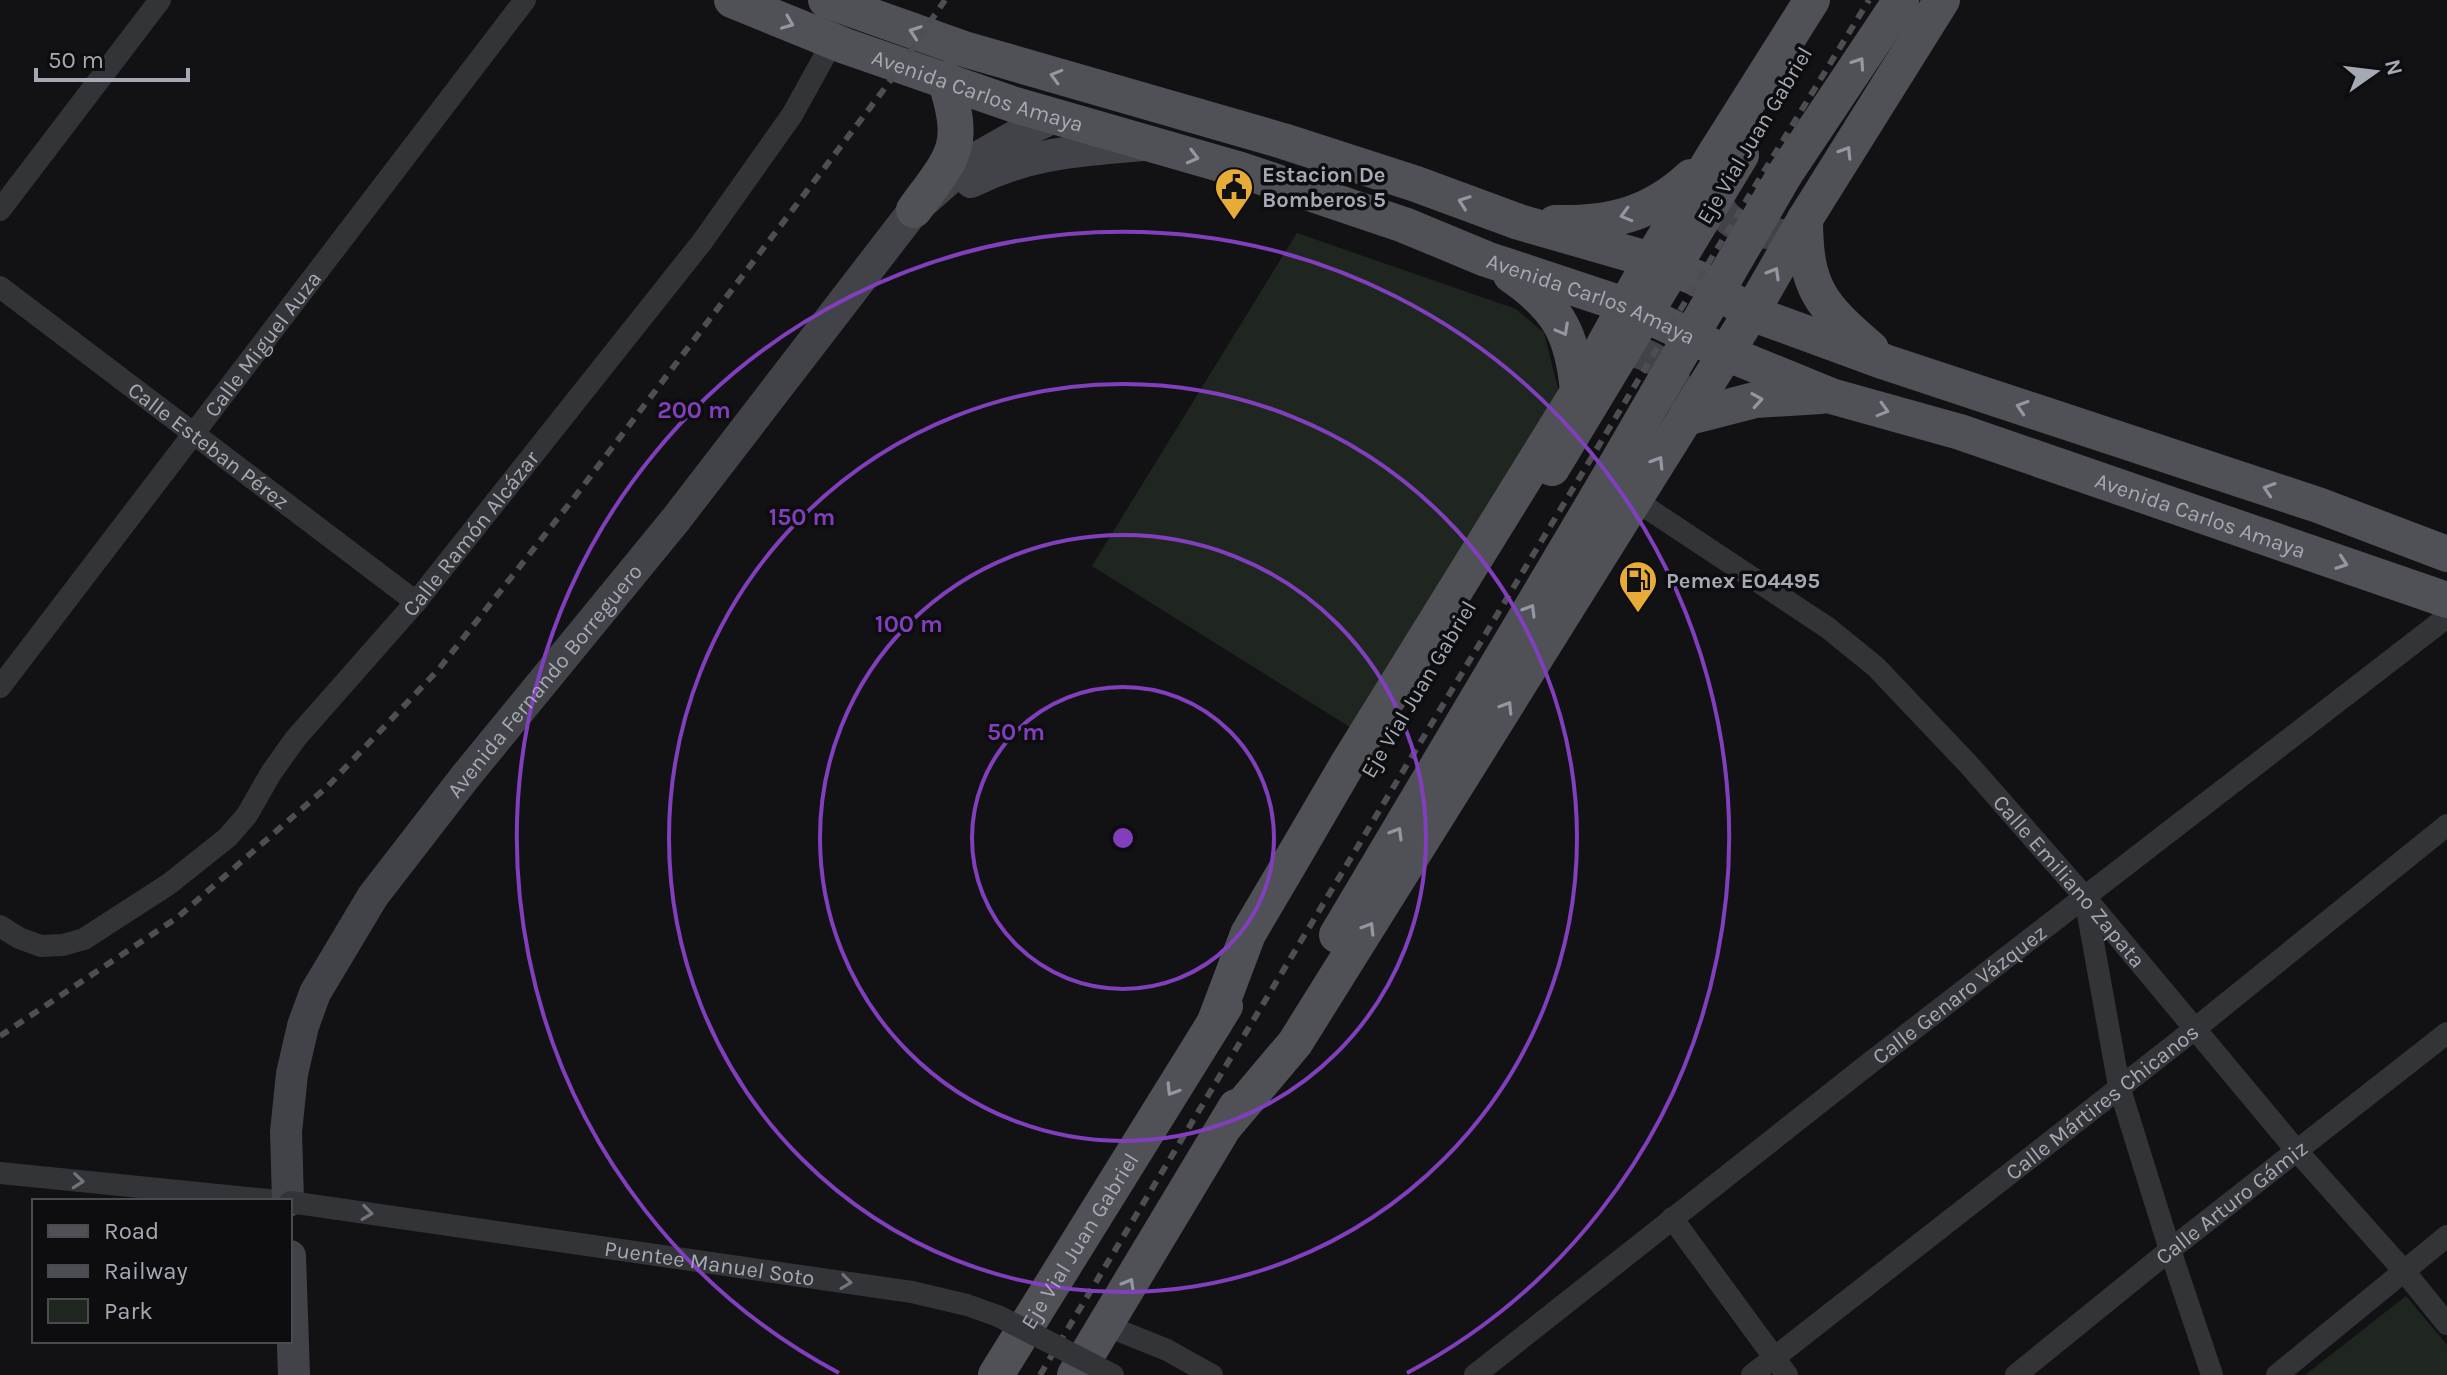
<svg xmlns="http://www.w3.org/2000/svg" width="2447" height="1375" font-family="Karla,sans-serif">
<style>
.green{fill:#1f2620}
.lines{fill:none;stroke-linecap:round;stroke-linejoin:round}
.street{stroke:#333438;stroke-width:22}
.secondary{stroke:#424348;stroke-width:32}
.primary{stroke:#505157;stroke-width:36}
.rail{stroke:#4d4e53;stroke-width:6;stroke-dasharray:10 8;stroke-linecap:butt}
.street-bridge{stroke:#333438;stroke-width:22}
.primary-bridge{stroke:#505157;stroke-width:36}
.oneway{stroke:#9397a1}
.oneway2{stroke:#71747c}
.ring{fill:none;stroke:#813fbd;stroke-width:4}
.labels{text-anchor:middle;stroke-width:7;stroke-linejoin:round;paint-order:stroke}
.street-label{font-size:22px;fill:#a4a9b3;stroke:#0d0d0f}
.poi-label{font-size:22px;font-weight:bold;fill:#a4a9b3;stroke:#0d0d0f;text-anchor:start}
.centre{fill:#813fbd;stroke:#0d0d0f;stroke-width:4}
.ring-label{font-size:24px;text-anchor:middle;font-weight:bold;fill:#813fbd;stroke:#0d0d0f;stroke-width:7;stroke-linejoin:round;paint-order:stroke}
</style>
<rect width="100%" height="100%" fill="#121214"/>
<!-- green -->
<g class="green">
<path d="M1297 233 1516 309 1544 333 1561 400 1353 729 1092 566Z"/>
<path d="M2406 1296 2447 1345V1375H2305Z"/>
</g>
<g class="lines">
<!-- street -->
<g class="street">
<path d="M0 210 160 0"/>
<path id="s1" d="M0 287 416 602"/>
<path id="s2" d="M1635 500 1828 628 1876 667 1970 766 2084 896 2297 1151 2404 1271 2447 1324"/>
<path id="s3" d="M0 687 525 0"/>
<path d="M2085 898 2119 1086 2170 1250 2212 1375"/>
<path id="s4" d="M0 926 19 938 41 946 63 945 84 939 169 884 228 837 247 815 271 773 296 738 416 602 702 242 792 115 833 41"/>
<path d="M0 1173 279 1201"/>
<path d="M1672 1218 1787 1375"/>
<path d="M1105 1325 1167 1350 1212 1375"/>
<path id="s5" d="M1475 1375 1866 1066 2447 617"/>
<path id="s6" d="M1752 1375 2196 1028 2447 825"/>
<path id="s7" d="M2016 1375 2170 1250 2447 1033"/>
<path d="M2277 1375 2447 1236"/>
</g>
<!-- secondary -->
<g class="secondary">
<path d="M1709 177C1718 232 1748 230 1795 237"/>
<path d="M971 182C1032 152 1077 151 1143 145"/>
<path d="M1603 346C1643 352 1664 354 1681 394"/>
<path id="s8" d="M288 1201 286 1132 292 1074 303 1026 315 993 373 896 465 777 677 518 914 210 966 164 1019 134 1054 117"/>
<path d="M290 1256 294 1375"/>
</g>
<!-- primary -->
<g class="primary">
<path id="s9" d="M732 0 845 46 1012 104 1241 170 1404 225 1486 259 1625 305 1726 353 1831 396 1960 432 2447 600"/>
<path d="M826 0 964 49 1283 141 1416 184 1519 222 1651 260 1699 279 1751 313 1885 362 2318 505 2447 554"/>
<path d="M1785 174 1901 0"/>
<path d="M914 210C954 155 967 148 945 79"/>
<path d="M1805 219C1805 288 1820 305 1871 349"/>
<path d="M1555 223C1610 224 1650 215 1691 177"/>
<path d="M1511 275C1559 308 1573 335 1578 392"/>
<path d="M1685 418 1755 400 1821 396"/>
<path d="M1337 935 1598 496"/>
<path d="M1214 1024 1248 934 1288 866 1347 765 1578 392 1651 260 1713 157 1812 0"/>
<path d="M1225 1126 1295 1043 1751 313 1805 219 1942 0"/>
<path id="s10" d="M996 1375 1225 1006"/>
<path d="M1075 1375 1236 1107"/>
</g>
<!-- rail -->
<g class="rail">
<path d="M0 1036 178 917 328 786 438 670 577 494 888 84 945 0"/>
<path d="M1040 1375 1741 209 1869 0"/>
</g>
<!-- street-bridge -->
<path class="street-bridge" id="s11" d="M290 1202 912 1292 967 1305 998 1316 1113 1375"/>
<!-- primary-bridge -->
<g class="primary-bridge">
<path d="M1552 468 1741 155"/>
<path d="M1598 496 1785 174"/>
</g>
</g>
<!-- one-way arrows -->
<defs><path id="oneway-chevron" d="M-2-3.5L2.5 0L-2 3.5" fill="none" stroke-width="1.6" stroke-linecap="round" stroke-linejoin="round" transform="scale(2)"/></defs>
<g class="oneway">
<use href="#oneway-chevron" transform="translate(788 23) rotate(22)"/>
<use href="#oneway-chevron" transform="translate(915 32) rotate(-161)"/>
<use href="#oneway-chevron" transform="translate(1859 63) rotate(-56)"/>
<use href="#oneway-chevron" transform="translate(1056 76) rotate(-164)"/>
<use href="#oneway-chevron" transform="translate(1846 152) rotate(-58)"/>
<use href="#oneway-chevron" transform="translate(1193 157) rotate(15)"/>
<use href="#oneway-chevron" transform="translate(1464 202) rotate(-160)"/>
<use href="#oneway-chevron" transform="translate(1626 215) rotate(164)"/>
<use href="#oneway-chevron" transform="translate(1774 273) rotate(-60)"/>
<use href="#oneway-chevron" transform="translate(1563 330) rotate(61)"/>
<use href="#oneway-chevron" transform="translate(1757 400) rotate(-9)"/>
<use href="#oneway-chevron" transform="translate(2022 407) rotate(-162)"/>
<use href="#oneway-chevron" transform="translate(1883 410) rotate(16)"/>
<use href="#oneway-chevron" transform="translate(1658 462) rotate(-58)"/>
<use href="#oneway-chevron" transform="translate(2269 489) rotate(-162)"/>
<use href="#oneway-chevron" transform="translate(2342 563) rotate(19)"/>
<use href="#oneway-chevron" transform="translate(1530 610) rotate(-59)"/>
<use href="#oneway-chevron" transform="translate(1507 707) rotate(-58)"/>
<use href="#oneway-chevron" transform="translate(1397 833) rotate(-59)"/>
<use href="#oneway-chevron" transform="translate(1369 928) rotate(-58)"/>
<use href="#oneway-chevron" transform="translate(1172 1090) rotate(122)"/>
<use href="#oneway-chevron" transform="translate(1129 1284) rotate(-60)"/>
</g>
<g class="oneway2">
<use href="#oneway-chevron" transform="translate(78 1181) rotate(6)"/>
<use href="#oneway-chevron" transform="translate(367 1213) rotate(8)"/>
<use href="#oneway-chevron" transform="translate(846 1282) rotate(8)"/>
</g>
<!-- distance rings -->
<g class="ring">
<circle cx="1123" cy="838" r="151"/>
<circle cx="1123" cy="838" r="303"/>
<circle cx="1123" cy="838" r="454"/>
<path d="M839 1373A606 606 0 1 1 1407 1373"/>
</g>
<!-- icons -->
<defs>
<symbol id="civic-pin" viewBox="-11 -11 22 30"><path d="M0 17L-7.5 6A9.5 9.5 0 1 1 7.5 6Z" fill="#e7ab37" stroke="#0d0d0f"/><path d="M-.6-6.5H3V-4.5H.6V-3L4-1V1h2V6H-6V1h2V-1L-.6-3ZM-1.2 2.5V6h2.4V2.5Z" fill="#111"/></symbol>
<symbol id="fuel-pin" viewBox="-11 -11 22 30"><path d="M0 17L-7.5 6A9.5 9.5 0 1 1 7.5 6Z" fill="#e7ab37" stroke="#0d0d0f"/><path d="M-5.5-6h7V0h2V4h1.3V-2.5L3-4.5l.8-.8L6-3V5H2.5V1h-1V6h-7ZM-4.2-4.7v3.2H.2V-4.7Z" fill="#111"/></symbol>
</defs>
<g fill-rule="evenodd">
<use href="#civic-pin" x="1212" y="165" width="44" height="60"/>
<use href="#fuel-pin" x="1616" y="558" width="44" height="60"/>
</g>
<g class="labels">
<!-- street labels -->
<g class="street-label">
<text dy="8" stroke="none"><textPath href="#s9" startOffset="262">Avenida Carlos Amaya</textPath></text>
<text transform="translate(1754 135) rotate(-59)" y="8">Eje Vial Juan Gabriel</text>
<text dy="8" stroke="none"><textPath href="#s9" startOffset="910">Avenida Carlos Amaya</textPath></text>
<text dy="8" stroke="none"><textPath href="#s3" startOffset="432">Calle Miguel Auza</textPath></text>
<text dy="8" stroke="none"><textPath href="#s1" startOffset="262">Calle Esteban Pérez</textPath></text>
<text dy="8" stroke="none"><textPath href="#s9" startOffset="1558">Avenida Carlos Amaya</textPath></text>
<text dy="8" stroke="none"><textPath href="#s4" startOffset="656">Calle Ramón Alcázar</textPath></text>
<text dy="8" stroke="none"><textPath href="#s8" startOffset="600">Avenida Fernando Borreguero</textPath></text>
<text transform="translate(1418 689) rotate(-59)" y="8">Eje Vial Juan Gabriel</text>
<text dy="8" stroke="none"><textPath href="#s2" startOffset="582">Calle Emiliano Zapata</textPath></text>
<text dy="8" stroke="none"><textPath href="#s5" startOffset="616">Calle Genaro Vázquez</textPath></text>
<text dy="8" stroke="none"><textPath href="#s6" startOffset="444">Calle Mártires Chicanos</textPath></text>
<text dy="8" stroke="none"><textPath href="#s7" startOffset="276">Calle Arturo Gámiz</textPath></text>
<text dy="8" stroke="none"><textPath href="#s10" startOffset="158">Eje Vial Juan Gabriel</textPath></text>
<text dy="8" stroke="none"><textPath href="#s11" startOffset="424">Puentee Manuel Soto</textPath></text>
</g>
<!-- poi labels -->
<g class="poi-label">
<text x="1262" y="182">Estacion De<tspan x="1262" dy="25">Bomberos 5</tspan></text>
<text x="1666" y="588">Pemex E04495</text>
</g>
</g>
<circle cx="1123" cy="838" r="12" class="centre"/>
<g class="ring-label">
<text x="694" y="418">200 m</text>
<text x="802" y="525">150 m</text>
<text x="909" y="632">100 m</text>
<text x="1016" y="740">50 m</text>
</g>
<!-- legend -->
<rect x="32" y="1199" width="260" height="144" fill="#0d0d0f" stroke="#494b51" stroke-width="2"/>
<rect x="48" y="1225" width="40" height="12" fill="#505157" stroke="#494b51" stroke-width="2"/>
<text x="104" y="1239" font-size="24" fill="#a4a9b3">Road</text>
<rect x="48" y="1265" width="40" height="12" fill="#4d4e53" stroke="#494b51" stroke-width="2"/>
<text x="104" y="1279" font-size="24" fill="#a4a9b3">Railway</text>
<rect x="48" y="1299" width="40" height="24" fill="#1f2620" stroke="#494b51" stroke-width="2"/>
<text x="104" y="1319" font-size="24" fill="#a4a9b3">Park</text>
<!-- north arrow -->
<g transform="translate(2375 72) rotate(76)" stroke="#0d0d0f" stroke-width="6" paint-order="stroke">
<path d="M0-6L14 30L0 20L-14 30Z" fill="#a4a9b3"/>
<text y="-12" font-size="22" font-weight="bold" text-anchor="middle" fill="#a4a9b3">N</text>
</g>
<!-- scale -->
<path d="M36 68v12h152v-12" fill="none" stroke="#a4a9b3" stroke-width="4"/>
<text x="48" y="68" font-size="24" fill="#a4a9b3" stroke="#0d0d0f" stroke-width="6" paint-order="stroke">50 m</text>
</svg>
